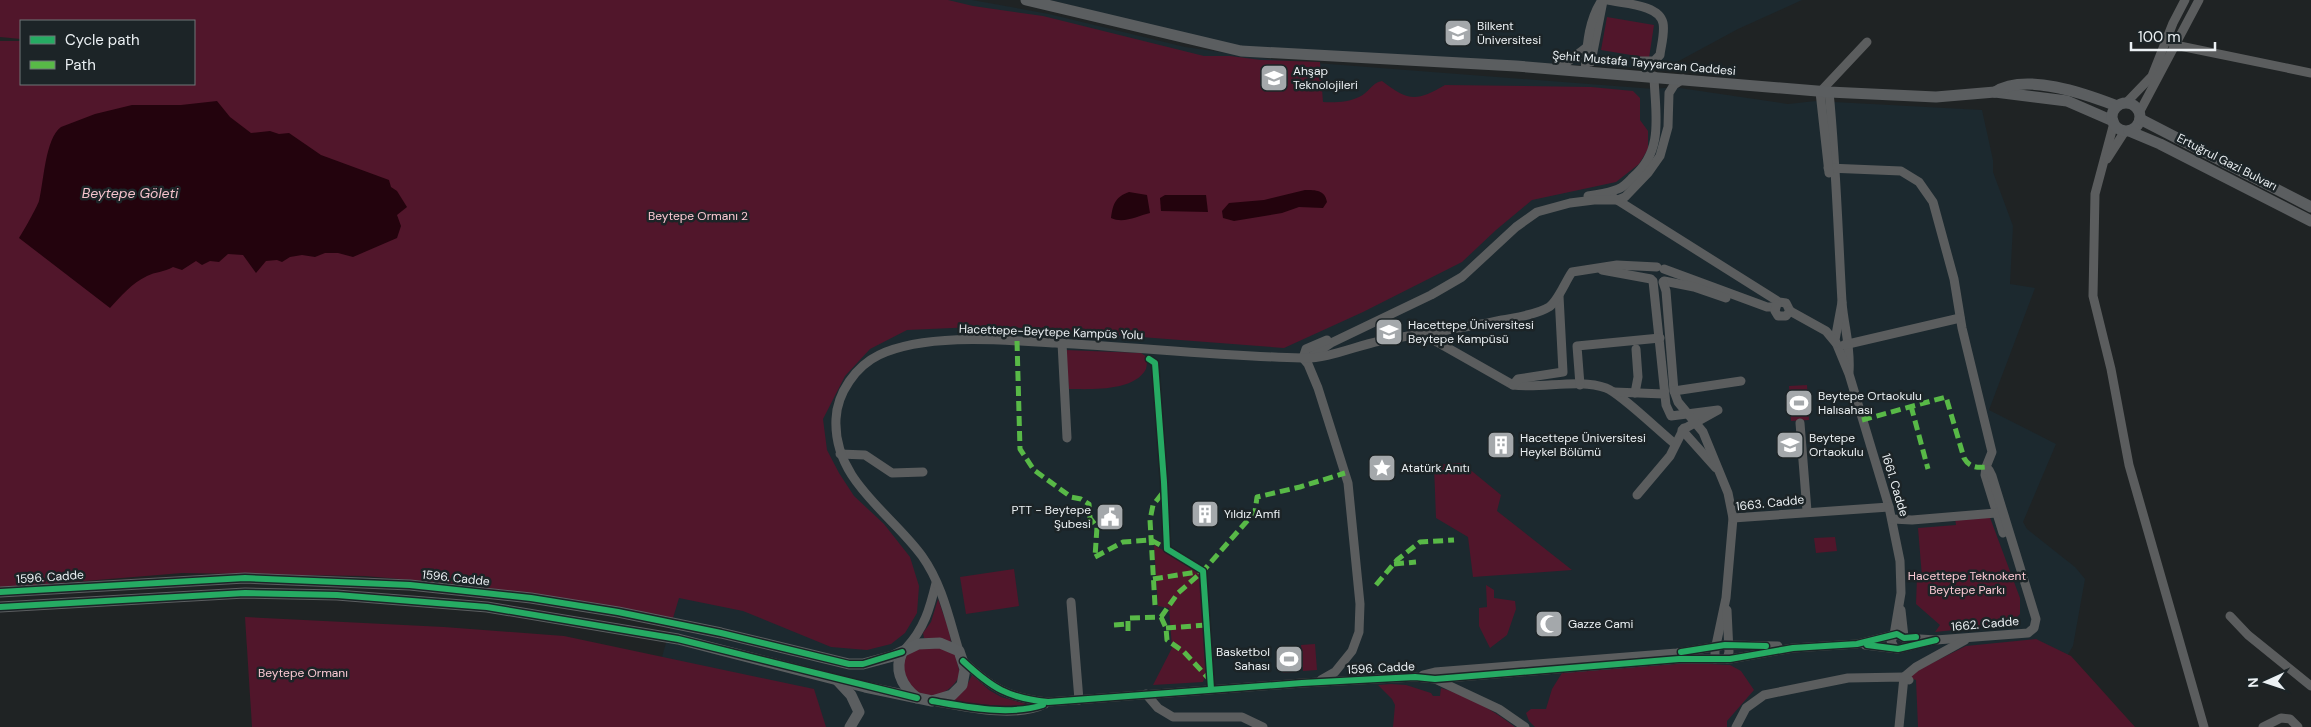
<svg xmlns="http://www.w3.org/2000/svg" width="2311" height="727" font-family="'DM Sans',sans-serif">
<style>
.built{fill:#1c292f}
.green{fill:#51162b}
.water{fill:#23030d}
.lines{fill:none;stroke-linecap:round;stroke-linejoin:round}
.minor{stroke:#5b5d5e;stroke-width:9}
.major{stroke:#5b5e60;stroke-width:11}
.quiet{stroke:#58b947;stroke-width:5;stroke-dasharray:10 5;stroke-linecap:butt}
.cycleway-casing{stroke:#1c2427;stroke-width:9}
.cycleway{stroke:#26ab63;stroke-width:6}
.labels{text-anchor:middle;stroke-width:5;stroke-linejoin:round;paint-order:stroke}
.poi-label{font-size:12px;fill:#ebf0f3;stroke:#1c2427;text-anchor:start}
.street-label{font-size:12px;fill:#ebf0f3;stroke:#1c2427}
.park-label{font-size:12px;fill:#fac9d3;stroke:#1c2427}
.water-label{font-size:14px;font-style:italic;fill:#f3c2cc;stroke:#1c2427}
</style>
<rect width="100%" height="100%" fill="#1f2324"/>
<!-- built -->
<g class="built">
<path d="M807 0H972L1049 14 1185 47 1277 60 1654 89 1673 87 1788 104 1816 101 1982 110 1993 160V172L2013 226 2010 284 2035 288 1989 410 2056 444 2023 522 2027 529 2075 567 2085 579 2073 646 2034 712 2012 727H645V717L673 618Z"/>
<path d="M1050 0H1802L1738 29 1664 69 1244 49Z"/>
</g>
<!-- green -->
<g class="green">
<path d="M0 0H948L973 6 1043 16 1204 56H1230L1261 60 1320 62 1323 102C1334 103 1349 102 1359 97 1369 93 1371 83 1382 81 1408 101 1416 102 1445 85L1591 87 1633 91 1640 98V120L1648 131V149L1639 164 1616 182 1532 200 1496 230 1462 262 1363 312 1284 348 998 326 907 330 870 349 845 376 823 419 827 450 839 473 854 496 884 524 910 557 919 586 917 613 905 633 891 644 867 650 831 647 743 611 679 598 673 618 471 585 365 576 182 573 0 588V41H21V84H194V21H21V39L0 37Z"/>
<path d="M1607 17 1654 25 1649 58 1601 50Z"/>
<path d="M1065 350 1141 353 1147 357C1147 360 1147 366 1146 369 1134 392 1089 389 1069 389Z"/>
<path d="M1807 385 1809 420 1791 421 1789 386Z"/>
<path d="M1462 463 1501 495 1497 511 1572 570 1473 577 1468 537 1436 518 1434 465Z"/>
<path d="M1989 515 2020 598V614L2010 624 1935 632 1940 625 1916 604 1917 577H1922L1918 528 1956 525 1955 518Z"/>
<path d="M1835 537 1837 551 1816 553 1814 538Z"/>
<path d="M1154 545 1196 569 1202 577 1207 671 1203 682 1153 685 1172 648 1169 608 1158 606Z"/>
<path d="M1014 569 1019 606 966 614 960 577Z"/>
<path d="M1486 585 1494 590V598L1515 601 1516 609 1507 635 1490 648 1479 626V608L1487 607Z"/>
<path d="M938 599 949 630 951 643 924 638 923 633 931 622Z"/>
<path d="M245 617 444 627 564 636 814 689 826 727H252Z"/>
<path d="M2036 639 2071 656 2135 727H1918L1916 680 1910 678 1912 673 1966 646Z"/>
<path d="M1315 644 1317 670 1303 671 1301 645Z"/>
<path d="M1295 646 1297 672 1283 673 1281 647Z"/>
<path d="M917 648H942L956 655 960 675C952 691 934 702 917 692 912 689 907 681 903 677L904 656Z"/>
<path d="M1689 663 1730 665 1741 671 1754 690 1727 721V727H1535L1529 721 1526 713 1531 709H1546L1552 689 1562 673Z"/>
<path d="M972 675 989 690 1001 697 1030 705 1003 706 952 702 965 689Z"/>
<path d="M1391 684 1406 685 1431 693 1433 696H1440L1441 688C1467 695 1493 710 1515 727H1393L1395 705 1392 699 1378 685Z"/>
</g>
<!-- water -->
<g class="water">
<path d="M217 101 230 117 251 133 270 131 279 134 289 133 321 155 389 180 391 187 397 191 407 207 397 215 401 226 397 238 353 257 338 253H325L315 257 302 255 290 257 282 262 277 260 266 261 256 273 243 255 228 254 219 262 210 261 202 265 196 261 182 270 173 267C164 272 155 272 147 276 132 283 121 296 110 308L19 238C24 230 36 209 39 201 44 181 45 139 61 127L95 114 132 105H181Z"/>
<path d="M1305 190C1316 190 1325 190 1327 202L1323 208 1299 207 1282 213 1234 221 1223 218 1222 211 1229 203 1264 200Z"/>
<path d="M1129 192 1147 195 1150 213C1137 216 1124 224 1111 218 1113 204 1115 197 1129 192Z"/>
<path d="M1165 195H1206L1208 212 1161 211 1160 198Z"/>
</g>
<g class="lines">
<!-- minor -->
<g class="minor">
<path d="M1607 0C1623 4 1659 4 1663 23 1665 33 1661 46 1660 55L1654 61H1641"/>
<path d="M2167 39 2175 45 2311 73"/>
<path d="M1591 62 1603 1"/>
<path d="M1558 69 1587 47"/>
<path d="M1585 71C1587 46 1588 21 1602 0"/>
<path d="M1829 92C1836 162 1838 232 1842 302 1844 327 1851 347 1849 372"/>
<path d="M2126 103 2152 76 2173 23 2185 0"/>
<path d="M2139 113 2199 0"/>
<path d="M2114 123 2095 194 2093 296 2111 369 2129 465 2204 727"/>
<path d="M2107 159 2125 131"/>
<path d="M1828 168 1901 171 1919 182 1933 202 1954 279 1962 328 1992 452 1986 467 1985 475 2003 533"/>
<path d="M1829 173 1820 92 1867 42"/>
<path d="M1588 196C1598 194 1609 193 1618 189 1624 187 1629 181 1633 177 1665 150 1655 113 1654 76"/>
<path d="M1614 198 1779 302 1786 303 1790 311"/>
<path d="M1664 269 1767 307H1775"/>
<path d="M1602 270 1651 279"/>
<path d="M1653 281 1666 405 1671 416 1718 410 1682 430 1716 468"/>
<path d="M1664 281 1694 287 1726 298"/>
<path d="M1663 282 1666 291 1674 391 1678 402 1703 432 1728 493 1733 518 1726 598 1715 650V659"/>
<path d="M1842 302 1835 340 1849 374 1889 507 1900 561 1901 593 1894 635 1891 641 1894 647"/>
<path d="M1777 304 1775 311 1778 316H1786L1790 311"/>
<path d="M1790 311 1826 331 1836 343"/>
<path d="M1423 334 1513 385C1542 389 1579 378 1606 388 1620 393 1660 432 1675 444"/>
<path d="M1062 343 1067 438"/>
<path d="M1844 345 1960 318"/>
<path d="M1312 356 1331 343 1431 295 1462 277 1516 227 1537 212 1570 203 1594 200H1618L1625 197 1648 173 1660 156 1668 127 1669 93 1674 85 1683 79"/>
<path d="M1303 358 1306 349 1327 340"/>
<path d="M1303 358 1308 364 1318 388 1348 483 1360 604 1359 632 1352 651 1335 672 1321 680"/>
<path d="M1513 385 1518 379 1563 372 1559 296"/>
<path d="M1580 385 1577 346 1660 338"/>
<path d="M1674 391 1741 381"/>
<path d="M1614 392 1664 394"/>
<path d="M1635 393 1638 377 1636 349"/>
<path d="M1800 423 1807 511"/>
<path d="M840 454 865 455 892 473 923 472"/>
<path d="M1637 495 1670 456 1684 428"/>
<path d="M1733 518 1889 507"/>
<path d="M1892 519 1912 520 1996 513"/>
<path d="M1071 602 1079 700"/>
<path d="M1901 610 1904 637"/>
<path d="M2230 616 2248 635 2311 686"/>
<path d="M1865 645 1898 649 1935 640"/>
<path d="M906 648C924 629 930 608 936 583"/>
<path d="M959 651C949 618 942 584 922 556 890 512 833 480 836 419 837 393 856 366 879 355 926 333 1003 340 1055 343 1137 347 1219 356 1302 358 1328 359 1355 346 1380 341 1421 333 1462 329 1502 320 1517 317 1536 315 1549 307 1558 301 1565 282 1572 272L1617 265 1657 267"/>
<path d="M1727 659 1729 652 1727 610"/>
<path d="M963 661C992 688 1008 698 1048 702L1302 683 1415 677 1435 679 1679 659H1730L1793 648 1857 644 1897 634 1904 638 1936 640 2028 633 2034 628 2036 619 1992 476 1989 470H1986"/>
<path d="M1423 675 1435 672 1677 653 1725 645 1778 646"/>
<path d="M1435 679 1499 709 1525 727"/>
<path d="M1146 694 1158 708 1173 717H1242L1263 727"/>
<path d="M932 701C965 707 1015 719 1045 704"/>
<path d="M1736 727 1746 708 1764 695 1848 678 1904 677 1909 680"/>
<path d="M1899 727 1904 677 1916 667 1965 640"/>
<path d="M2263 727 2281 718 2290 719 2298 727"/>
</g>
<!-- major -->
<g class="major">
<path d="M1026 0 1241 51 1516 66 1829 92 1936 97 1995 92 2067 101 2113 121"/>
<path d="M1995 92C2025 72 2086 94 2117 106"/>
<circle cx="2126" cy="117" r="14"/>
<path d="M2140 119 2311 207"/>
<path d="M2129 131 2160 144 2311 221"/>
<path d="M0 592 245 578 410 585 531 598 618 612 721 633 849 664H863L893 656 918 644 940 643 959 651 965 669 962 685 952 695 932 701 865 687 678 639 487 607 337 595 245 593 0 607"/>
<path d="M902 652C894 671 902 686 917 698"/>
<path d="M838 681 851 695 859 712 850 727"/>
</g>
<!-- quiet -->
<g class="quiet">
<path d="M1017 341 1020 449 1034 470 1071 497 1081 499 1089 504 1090 518 1097 527 1095 557"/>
<path d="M1911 406 1928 469"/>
<path d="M1862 420 1946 397 1964 458C1969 467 1976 468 1986 467"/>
<path d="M1095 557 1123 542 1151 540 1169 550"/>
<path d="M1394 564 1416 562"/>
<path d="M1153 579 1203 571"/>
<path d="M1376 585 1397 560 1420 542 1454 540"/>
<path d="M1155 605 1150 520 1153 505 1165 490"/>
<path d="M1161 617 1178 593 1203 571 1255 512 1257 497 1300 487 1345 473"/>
<path d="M1161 617 1166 628 1167 640 1184 652 1211 681"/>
<path d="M1114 625 1128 624"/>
<path d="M1166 628 1207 625"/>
<path d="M1128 631V618L1161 617"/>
</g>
<defs>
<g id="cycleway">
<path d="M1149 359 1155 363 1164 482 1167 549 1203 571 1211 689"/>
<path d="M0 592 245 578 410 585 531 598 618 612 721 633 849 664H863L902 652"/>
<path d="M0 607 245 593 337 595 487 607 678 639 917 698"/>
<path d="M1867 645 1898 649 1936 640"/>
<path d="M1681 652 1725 645 1766 646"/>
<path d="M963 661C992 688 1008 698 1048 702L1302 683 1415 677 1435 679 1679 659H1730L1793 648 1857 644 1897 634 1904 638 1916 637"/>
<path d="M932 701C968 707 1008 716 1043 705"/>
</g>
</defs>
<!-- cycleway casing -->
<use href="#cycleway" class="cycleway-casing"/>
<!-- cycleway -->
<use href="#cycleway" class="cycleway"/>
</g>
<!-- icons -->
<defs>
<symbol id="university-square" viewBox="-11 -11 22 22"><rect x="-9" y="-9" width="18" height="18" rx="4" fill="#a4a8ab" stroke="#1c2427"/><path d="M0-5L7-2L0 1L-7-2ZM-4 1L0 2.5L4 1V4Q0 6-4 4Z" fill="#fff"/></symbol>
<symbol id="stadium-square" viewBox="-11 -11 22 22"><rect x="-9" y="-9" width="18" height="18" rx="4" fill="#a4a8ab" stroke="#1c2427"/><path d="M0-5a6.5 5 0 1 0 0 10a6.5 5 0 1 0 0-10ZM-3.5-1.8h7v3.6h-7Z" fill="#fff"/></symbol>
<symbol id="building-square" viewBox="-11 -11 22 22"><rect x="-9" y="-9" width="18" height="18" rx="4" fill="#a4a8ab" stroke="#1c2427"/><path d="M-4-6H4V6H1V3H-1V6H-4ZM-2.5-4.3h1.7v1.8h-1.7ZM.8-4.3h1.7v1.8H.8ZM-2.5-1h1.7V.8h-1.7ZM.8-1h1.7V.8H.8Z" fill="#fff"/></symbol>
<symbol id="school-square" viewBox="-11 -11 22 22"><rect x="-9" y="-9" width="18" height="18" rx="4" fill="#a4a8ab" stroke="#1c2427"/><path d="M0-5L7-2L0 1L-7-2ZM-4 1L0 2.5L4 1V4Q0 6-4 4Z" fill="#fff"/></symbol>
<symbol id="sight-square" viewBox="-11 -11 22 22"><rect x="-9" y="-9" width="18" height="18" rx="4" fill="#a4a8ab" stroke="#1c2427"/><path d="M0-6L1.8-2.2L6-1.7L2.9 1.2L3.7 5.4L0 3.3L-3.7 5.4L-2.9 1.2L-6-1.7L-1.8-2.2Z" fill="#fff"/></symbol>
<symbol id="civic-square" viewBox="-11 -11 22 22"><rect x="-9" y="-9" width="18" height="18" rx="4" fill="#a4a8ab" stroke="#1c2427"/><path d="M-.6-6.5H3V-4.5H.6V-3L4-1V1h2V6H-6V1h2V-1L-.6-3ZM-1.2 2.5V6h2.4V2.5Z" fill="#fff"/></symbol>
<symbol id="mosque-square" viewBox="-11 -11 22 22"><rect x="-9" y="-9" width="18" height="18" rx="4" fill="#a4a8ab" stroke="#1c2427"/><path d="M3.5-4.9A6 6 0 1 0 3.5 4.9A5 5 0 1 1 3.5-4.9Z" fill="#fff"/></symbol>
</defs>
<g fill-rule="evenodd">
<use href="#university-square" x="1442" y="17" width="32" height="32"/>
<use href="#university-square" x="1258" y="62" width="32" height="32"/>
<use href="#university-square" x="1373" y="316" width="32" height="32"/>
<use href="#stadium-square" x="1783" y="387" width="32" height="32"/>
<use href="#building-square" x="1485" y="429" width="32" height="32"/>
<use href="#school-square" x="1774" y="429" width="32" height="32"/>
<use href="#sight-square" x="1366" y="452" width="32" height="32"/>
<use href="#building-square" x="1189" y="498" width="32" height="32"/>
<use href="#civic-square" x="1094" y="501" width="32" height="32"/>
<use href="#mosque-square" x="1533" y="608" width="32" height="32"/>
<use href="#stadium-square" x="1273" y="643" width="32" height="32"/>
</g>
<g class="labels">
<!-- poi labels -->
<g class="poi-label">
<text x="1477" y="30">Bilkent<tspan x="1477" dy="14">Üniversitesi</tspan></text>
<text x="1293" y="75">Ahşap<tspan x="1293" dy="14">Teknolojileri</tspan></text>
<text x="1408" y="329">Hacettepe Üniversitesi<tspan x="1408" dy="14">Beytepe Kampüsü</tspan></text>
<text x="1818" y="400">Beytepe Ortaokulu<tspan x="1818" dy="14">Halısahası</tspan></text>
<text x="1520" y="442">Hacettepe Üniversitesi<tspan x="1520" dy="14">Heykel Bölümü</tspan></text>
<text x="1809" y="442">Beytepe<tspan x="1809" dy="14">Ortaokulu</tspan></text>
<text x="1401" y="472">Atatürk Anıtı</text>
<text x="1091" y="514" text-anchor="end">PTT - Beytepe<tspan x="1091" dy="14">Şubesi</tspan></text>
<text x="1224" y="518">Yıldız Amfi</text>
<text x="1568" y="628">Gazze Cami</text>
<text x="1270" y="656" text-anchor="end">Basketbol<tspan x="1270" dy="14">Sahası</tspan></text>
</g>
<!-- street labels -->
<g class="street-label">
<text transform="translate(1644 63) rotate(5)" y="4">Şehit Mustafa Tayyarcan Caddesi</text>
<text transform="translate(2227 162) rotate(27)" y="4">Ertuğrul Gazi Bulvarı</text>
<text transform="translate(1051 332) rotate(2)" y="4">Hacettepe-Beytepe Kampüs Yolu</text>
<text transform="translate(1895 485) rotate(73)" y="4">1661. Cadde</text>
<text transform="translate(1770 503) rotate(-6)" y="4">1663. Cadde</text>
<text transform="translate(50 577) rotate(-4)" y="4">1596. Cadde</text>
<text transform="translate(456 578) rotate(6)" y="4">1596. Cadde</text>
<text transform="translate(1985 624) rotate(-5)" y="4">1662. Cadde</text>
<text transform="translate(1381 668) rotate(-3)" y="4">1596. Cadde</text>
</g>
<!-- park labels -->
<g class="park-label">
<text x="698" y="220">Beytepe Ormanı 2</text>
<text x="1967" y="580">Hacettepe Teknokent<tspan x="1967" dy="14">Beytepe Parkı</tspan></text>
<text x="303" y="677">Beytepe Ormanı</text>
</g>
<!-- water labels -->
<g class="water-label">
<text x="130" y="198">Beytepe Göleti</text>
</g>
</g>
<!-- legend -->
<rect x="20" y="20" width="175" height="65" fill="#1c2427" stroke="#6f7679"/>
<rect x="30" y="36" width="25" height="8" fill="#26ab63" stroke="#6f7679"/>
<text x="65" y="45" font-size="15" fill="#ebf0f3">Cycle path</text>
<rect x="30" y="61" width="25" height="8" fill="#58b947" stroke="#6f7679"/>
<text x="65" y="70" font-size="15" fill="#ebf0f3">Path</text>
<!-- north arrow -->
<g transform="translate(2266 682) rotate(267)" stroke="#1c2427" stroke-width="4" paint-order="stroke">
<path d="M0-4L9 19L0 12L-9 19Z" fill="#ebf0f3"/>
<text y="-8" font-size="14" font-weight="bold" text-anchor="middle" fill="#ebf0f3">N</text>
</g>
<!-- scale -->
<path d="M2131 42v8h84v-8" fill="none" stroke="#ebf0f3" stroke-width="2.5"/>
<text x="2138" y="42" font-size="15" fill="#ebf0f3" stroke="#1c2427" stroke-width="4" paint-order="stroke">100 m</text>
</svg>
